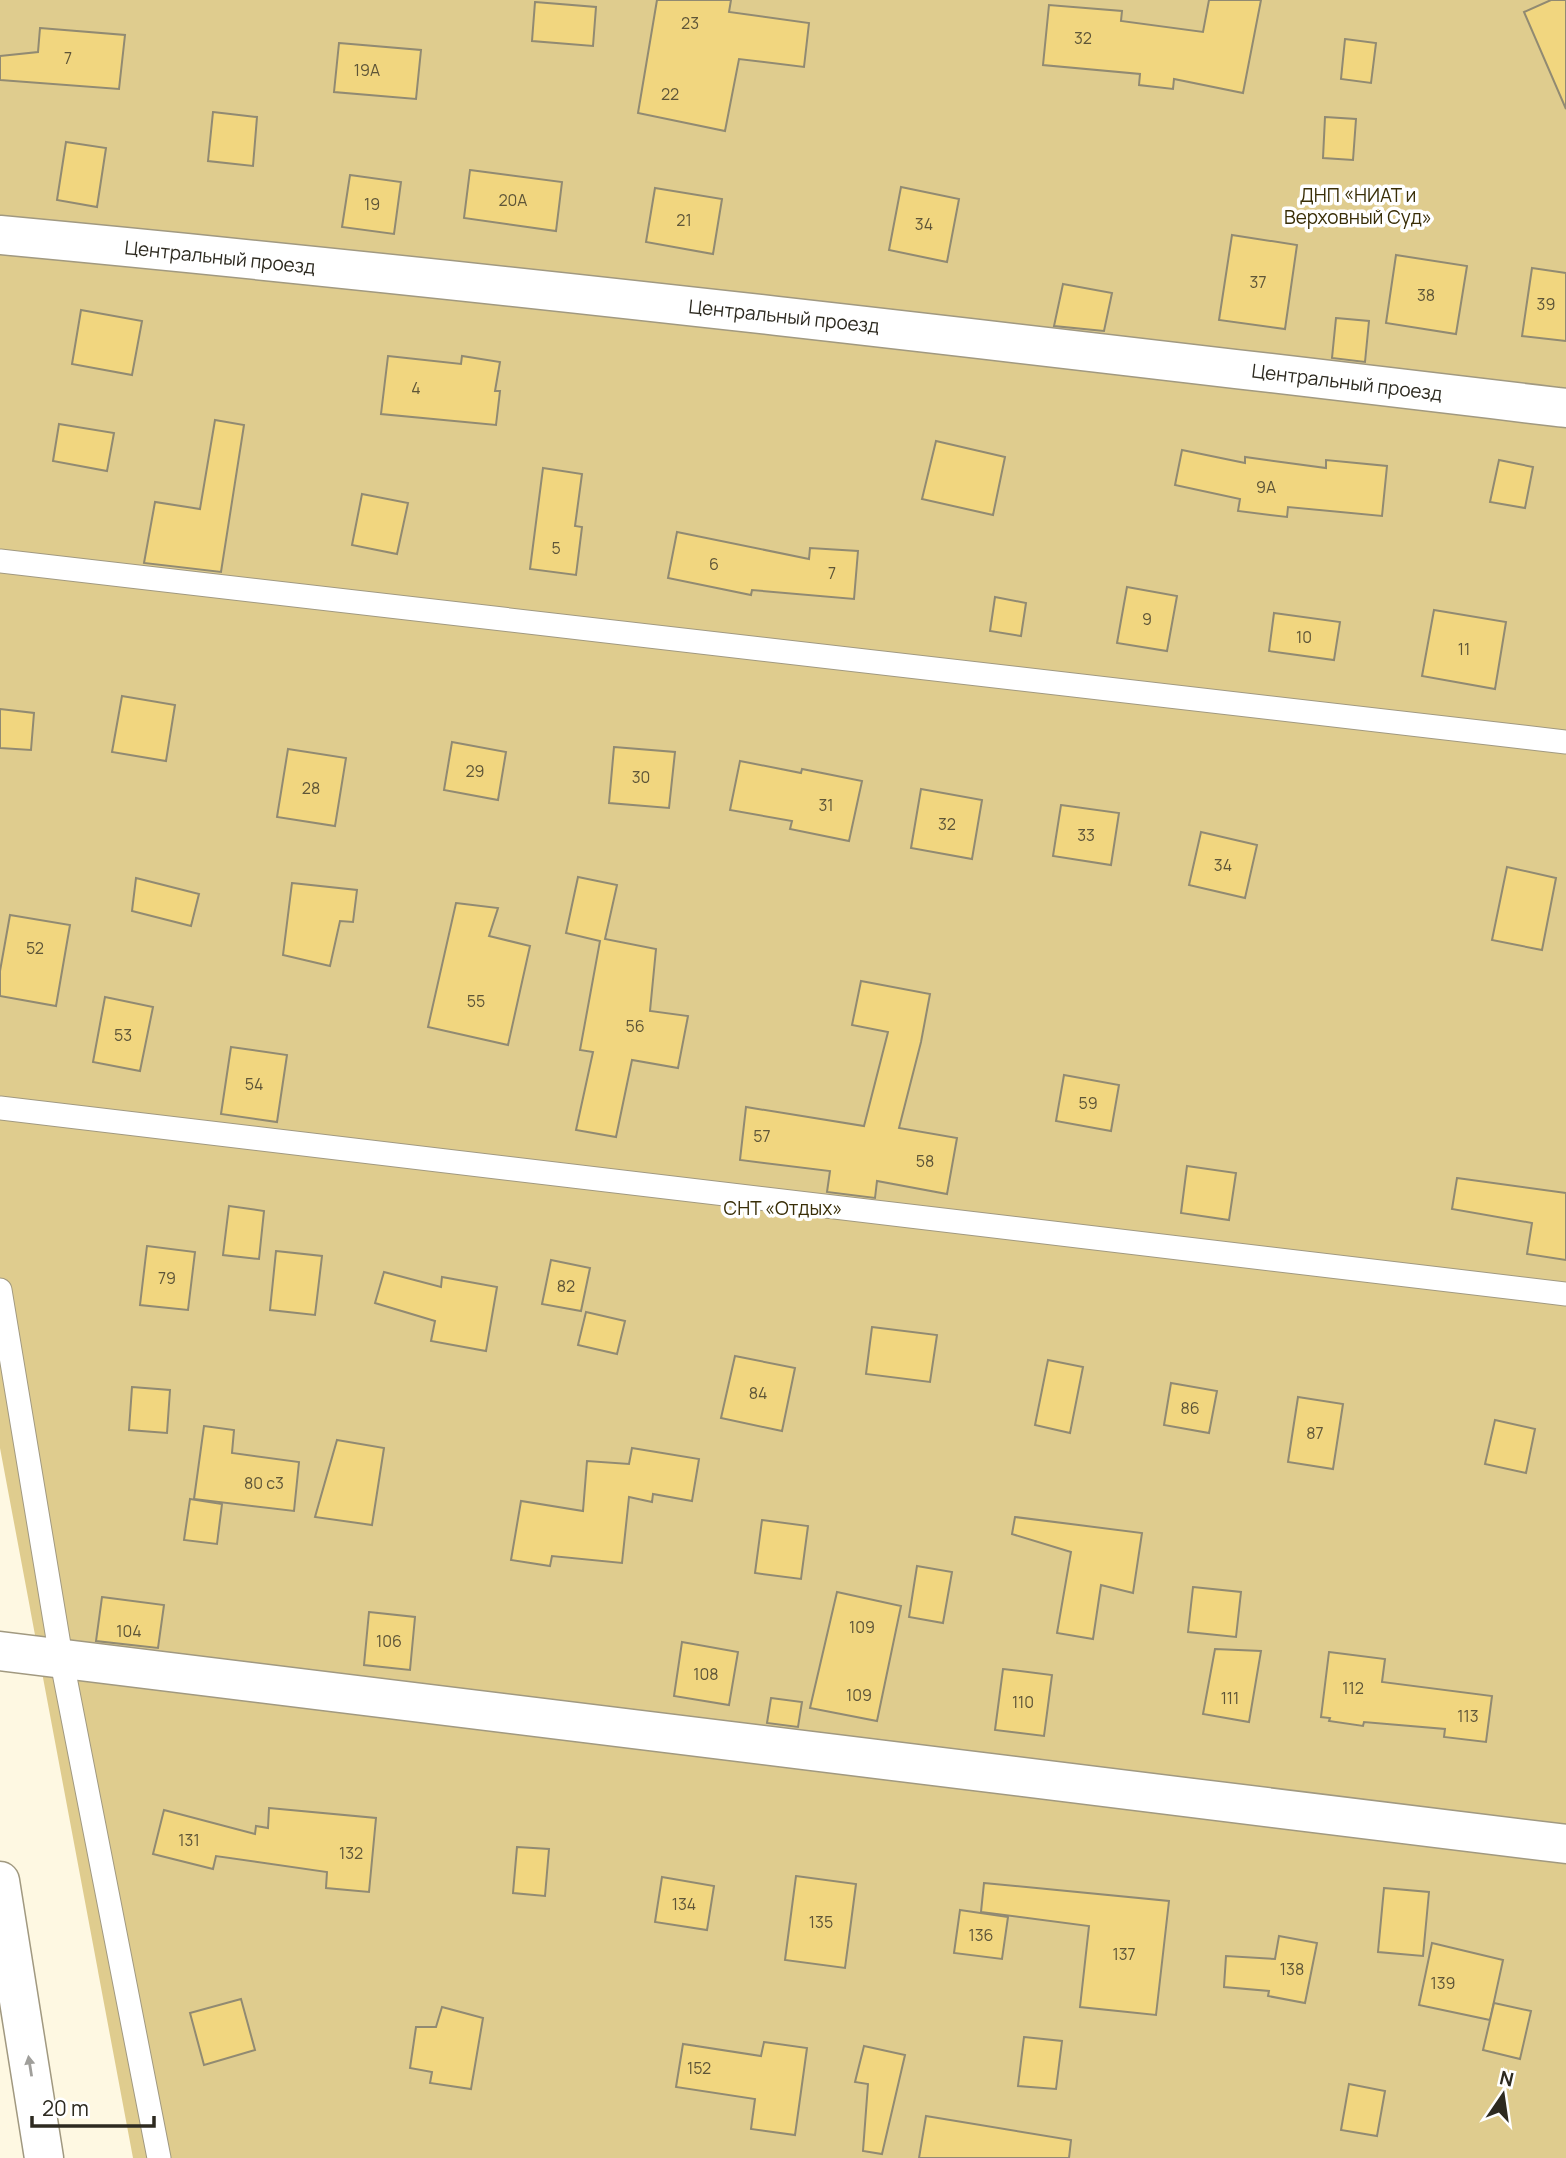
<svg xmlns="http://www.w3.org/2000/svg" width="1566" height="2158" font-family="Manrope,sans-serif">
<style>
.green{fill:#dfcc8e}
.building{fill:#f1d67f;stroke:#918a72;stroke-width:2}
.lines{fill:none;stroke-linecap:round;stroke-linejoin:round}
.service-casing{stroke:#a19980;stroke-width:25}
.minor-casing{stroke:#a19980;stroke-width:41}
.secondary-casing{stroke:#a19980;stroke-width:41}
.service{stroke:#fff;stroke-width:23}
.minor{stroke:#fff;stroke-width:38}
.secondary{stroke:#fff;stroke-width:38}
.oneway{fill:#a09f9b}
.labels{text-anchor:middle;stroke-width:7;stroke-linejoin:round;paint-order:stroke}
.number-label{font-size:16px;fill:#5e5538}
.park-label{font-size:19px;fill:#392e07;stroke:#fff}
.street-label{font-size:19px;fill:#2d2a20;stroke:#fff}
</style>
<rect width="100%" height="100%" fill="#fef8e2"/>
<!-- green -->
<path class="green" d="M0 0H1566V2158H133L0 1448Z"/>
<!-- building -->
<g class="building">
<path d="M657 0H731L729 12 809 23 804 67 739 59 725 131 638 113Z"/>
<path d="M1209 0H1261L1243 93 1174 79 1173 89 1139 85 1140 74 1043 65 1049 5 1122 11 1121 21 1203 32Z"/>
<path d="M1551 0H1566V109L1524 12Z"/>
<path d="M535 2 596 7 593 46 532 41Z"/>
<path d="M40 28 125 35 119 89 0 80V56L38 52Z"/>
<path d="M1345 39 1376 43 1371 83 1341 79Z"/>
<path d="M339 43 421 50 416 99 334 92Z"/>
<path d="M213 112 257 117 253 166 208 161Z"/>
<path d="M1325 117 1356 119 1353 160 1323 158Z"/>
<path d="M66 142 106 148 97 207 57 200Z"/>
<path d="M470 170 562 182 556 231 464 218Z"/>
<path d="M350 175 401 182 394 234 342 227Z"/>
<path d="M901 187 959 199 947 262 889 250Z"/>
<path d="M655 188 722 199 713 254 646 242Z"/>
<path d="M1232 235 1297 245 1285 329 1219 320Z"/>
<path d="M1396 255 1467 266 1456 334 1386 323Z"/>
<path d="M1532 268 1566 273V341L1522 336Z"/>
<path d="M1063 284 1112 293 1104 331 1054 326Z"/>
<path d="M81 310 142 321 132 375 72 364Z"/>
<path d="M1336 318 1369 321 1365 362 1332 358Z"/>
<path d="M388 356 461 364 462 356 500 362 495 391H500L496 425 381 414Z"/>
<path d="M215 420 244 425 221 572 144 563 155 502 200 509Z"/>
<path d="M59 424 114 433 107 471 53 461Z"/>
<path d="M936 441 1005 457 993 515 922 499Z"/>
<path d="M1182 450 1245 463V457L1326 468V460L1387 466 1382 516 1288 507 1287 517 1238 511 1240 499 1175 485Z"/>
<path d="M1499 460 1533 467 1525 508 1490 502Z"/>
<path d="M543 468 582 474 575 526 582 527 576 575 530 569Z"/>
<path d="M362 494 408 503 397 554 352 545Z"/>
<path d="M677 532 809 559 810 548 858 551 854 599 752 590 751 595 668 578Z"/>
<path d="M1127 587 1177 596 1167 651 1117 643Z"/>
<path d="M995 597 1026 603 1021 636 990 631Z"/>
<path d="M1434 610 1506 622 1495 689 1422 676Z"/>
<path d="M1274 613 1340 622 1334 660 1269 651Z"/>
<path d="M122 696 175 705 166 761 112 752Z"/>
<path d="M0 709 34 713 31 750 0 748Z"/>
<path d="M452 742 506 752 498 800 444 790Z"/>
<path d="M614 747 675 752 669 808 609 803Z"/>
<path d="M288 749 346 758 335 826 277 817Z"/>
<path d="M740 761 801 773 802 769 862 781 849 841 790 829 792 821 730 810Z"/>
<path d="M921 789 982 800 972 859 911 848Z"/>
<path d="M1061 805 1119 813 1111 865 1053 856Z"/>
<path d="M1201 832 1257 845 1245 898 1189 885Z"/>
<path d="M1507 867 1556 878 1542 950 1492 940Z"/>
<path d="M578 877 617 885 605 939 656 949 650 1011 688 1016 678 1068 632 1060 616 1137 576 1130 593 1052 580 1050 600 941 566 933Z"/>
<path d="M136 878 199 894 191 926 132 911Z"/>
<path d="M292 883 357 890 353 922 340 921 330 966 283 955Z"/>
<path d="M456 903 498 908 489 936 530 946 508 1045 428 1027Z"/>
<path d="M10 915 70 925 56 1006 0 996V971Z"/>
<path d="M861 981 930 994 921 1042 899 1128 957 1138 947 1194 877 1181 875 1198 827 1192 830 1171 740 1160 746 1107 864 1126 888 1032 852 1025Z"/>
<path d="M105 997 153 1007 140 1071 93 1062Z"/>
<path d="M231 1047 287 1055 277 1122 221 1114Z"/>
<path d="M1064 1075 1119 1085 1111 1131 1056 1121Z"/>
<path d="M1187 1166 1236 1173 1229 1220 1181 1213Z"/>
<path d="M1457 1178 1566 1193V1260L1527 1254 1532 1223 1452 1209Z"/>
<path d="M229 1206 264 1211 259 1259 223 1255Z"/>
<path d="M147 1246 195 1252 188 1310 140 1305Z"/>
<path d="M276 1251 322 1256 315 1315 270 1310Z"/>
<path d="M551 1260 590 1268 581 1311 542 1304Z"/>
<path d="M384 1272 441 1287 442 1277 497 1287 486 1351 431 1341 435 1321 375 1303Z"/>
<path d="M586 1312 625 1321 617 1354 578 1345Z"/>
<path d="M872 1327 937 1335 930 1382 866 1374Z"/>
<path d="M735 1356 795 1368 782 1431 721 1418Z"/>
<path d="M1048 1360 1083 1367 1070 1433 1035 1425Z"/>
<path d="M1171 1383 1217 1391 1209 1433 1164 1425Z"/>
<path d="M132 1387 170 1390 167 1433 129 1430Z"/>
<path d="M1298 1397 1343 1404 1333 1469 1288 1462Z"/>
<path d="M1495 1420 1535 1429 1526 1473 1485 1464Z"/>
<path d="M204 1426 234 1430 232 1453 299 1462 294 1511 194 1499Z"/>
<path d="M337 1440 384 1448 372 1525 315 1517Z"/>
<path d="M632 1448 699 1459 692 1501 653 1494 652 1502 629 1497 622 1563 552 1556 550 1566 511 1560 521 1501 583 1511 587 1461 629 1464Z"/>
<path d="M190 1499 222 1504 217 1544 184 1540Z"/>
<path d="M1015 1517 1142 1533 1133 1593 1101 1585 1093 1639 1057 1633 1071 1552 1012 1534Z"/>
<path d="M762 1520 808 1526 801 1579 755 1573Z"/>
<path d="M917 1566 952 1572 943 1623 909 1617Z"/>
<path d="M1193 1587 1241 1592 1236 1637 1188 1632Z"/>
<path d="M837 1592 901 1606 877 1721 810 1708Z"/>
<path d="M102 1597 164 1605 158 1648 96 1641Z"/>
<path d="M369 1612 415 1617 410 1670 364 1665Z"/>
<path d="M682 1642 738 1652 729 1705 674 1696Z"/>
<path d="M1215 1649 1261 1651 1249 1722 1203 1714Z"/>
<path d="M1329 1652 1385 1659 1382 1682 1492 1696 1486 1742 1444 1737 1445 1729 1364 1722 1363 1726 1329 1721 1330 1718 1321 1717Z"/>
<path d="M1003 1669 1052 1675 1044 1736 995 1730Z"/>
<path d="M771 1698 802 1702 798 1727 767 1723Z"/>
<path d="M269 1808 376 1818 369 1892 326 1888 327 1872 216 1856 213 1869 153 1854 164 1810 255 1834 256 1826 268 1828Z"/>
<path d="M517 1847 549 1849 545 1896 513 1893Z"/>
<path d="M796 1876 856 1884 845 1968 785 1960Z"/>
<path d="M662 1877 714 1886 707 1930 655 1922Z"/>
<path d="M984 1883 1169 1901 1156 2015 1080 2007 1089 1926 981 1912Z"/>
<path d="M1384 1888 1429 1892 1423 1956 1378 1952Z"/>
<path d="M960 1910 1008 1917 1002 1959 954 1953Z"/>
<path d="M1279 1936 1317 1943 1305 2003 1268 1996 1269 1991 1224 1987 1226 1956 1275 1959Z"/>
<path d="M1432 1943 1503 1960 1490 2020 1419 2005Z"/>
<path d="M241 1999 255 2050 204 2065 190 2013Z"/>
<path d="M1494 2003 1531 2011 1520 2059 1483 2050Z"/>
<path d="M442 2007 483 2018 471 2089 430 2083 432 2072 410 2068 416 2027H436Z"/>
<path d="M1024 2037 1062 2041 1056 2089 1018 2086Z"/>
<path d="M764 2042 807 2048 795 2135 751 2129 755 2099 676 2087 683 2044 761 2056Z"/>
<path d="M864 2046 905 2055 882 2154 863 2151 868 2084 855 2082Z"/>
<path d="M1349 2084 1385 2091 1377 2136 1341 2130Z"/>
<path d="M926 2116 1071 2140 1069 2158H919Z"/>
</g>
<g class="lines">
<defs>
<g id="service">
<path d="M0 561 1566 742"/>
<path d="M0 1108 1566 1294"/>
<path d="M0 1290 61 1657 159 2158"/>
</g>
<g id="minor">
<path d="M0 235C523 284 1044 346 1566 408"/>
<path d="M0 1651 1566 1844"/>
</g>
<path id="secondary" d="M0 1881 44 2158"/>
</defs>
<!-- service casing -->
<use href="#service" class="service-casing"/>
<!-- minor casing -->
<use href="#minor" class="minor-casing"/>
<!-- secondary casing -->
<use href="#secondary" class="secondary-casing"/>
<!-- service -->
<use href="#service" class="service"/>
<!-- minor -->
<use href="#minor" class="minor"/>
<!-- secondary -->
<use href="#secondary" class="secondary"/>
</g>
<!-- one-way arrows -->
<defs><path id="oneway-solid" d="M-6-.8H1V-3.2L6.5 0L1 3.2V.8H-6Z" transform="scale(1.75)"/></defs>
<use class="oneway" href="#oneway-solid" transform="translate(30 2066) rotate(-99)"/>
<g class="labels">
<!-- number labels -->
<g class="number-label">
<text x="690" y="29">23</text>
<text x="1083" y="44">32</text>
<text x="68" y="64">7</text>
<text x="367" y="76">19А</text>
<text x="670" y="100">22</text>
<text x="513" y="206">20А</text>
<text x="372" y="210">19</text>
<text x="684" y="226">21</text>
<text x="924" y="230">34</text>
<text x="1258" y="288">37</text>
<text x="1426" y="301">38</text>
<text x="1546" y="310">39</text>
<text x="416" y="394">4</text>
<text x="1266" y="493">9А</text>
<text x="556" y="554">5</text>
<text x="714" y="570">6</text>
<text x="832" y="579">7</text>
<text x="1147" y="625">9</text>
<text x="1304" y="643">10</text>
<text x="1464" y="655">11</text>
<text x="475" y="777">29</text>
<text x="641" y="783">30</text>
<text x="311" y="794">28</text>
<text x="826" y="811">31</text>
<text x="947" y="830">32</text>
<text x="1086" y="841">33</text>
<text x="1223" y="871">34</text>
<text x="35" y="954">52</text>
<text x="476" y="1007">55</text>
<text x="635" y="1032">56</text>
<text x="123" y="1041">53</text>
<text x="254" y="1090">54</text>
<text x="1088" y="1109">59</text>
<text x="762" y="1142">57</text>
<text x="925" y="1167">58</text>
<text x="167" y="1284">79</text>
<text x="566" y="1292">82</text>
<text x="758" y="1399">84</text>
<text x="1190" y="1414">86</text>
<text x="1315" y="1439">87</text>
<text x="264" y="1489">80 с3</text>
<text x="862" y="1633">109</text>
<text x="129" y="1637">104</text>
<text x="389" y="1647">106</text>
<text x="706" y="1680">108</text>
<text x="1353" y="1694">112</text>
<text x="859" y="1701">109</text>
<text x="1230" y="1704">111</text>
<text x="1023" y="1708">110</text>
<text x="1468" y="1722">113</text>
<text x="189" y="1846">131</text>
<text x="351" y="1859">132</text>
<text x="684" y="1910">134</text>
<text x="821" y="1928">135</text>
<text x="981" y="1941">136</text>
<text x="1124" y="1960">137</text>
<text x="1292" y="1975">138</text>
<text x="1443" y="1989">139</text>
<text x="699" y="2074">152</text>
</g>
<!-- park labels -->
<g class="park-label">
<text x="1358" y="202">ДНП «НИАТ и<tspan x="1358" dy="22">Верховный Суд»</tspan></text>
<text x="783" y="1215">СНТ «Отдых»</text>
</g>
<!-- street labels -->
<g class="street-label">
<text transform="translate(220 257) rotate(6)" y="7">Центральный проезд</text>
<text transform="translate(784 316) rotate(6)" y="7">Центральный проезд</text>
<text transform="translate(1347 382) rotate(7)" y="7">Центральный проезд</text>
</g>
</g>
<!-- north arrow -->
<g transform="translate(1503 2095) rotate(13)" stroke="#ffffff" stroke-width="5" paint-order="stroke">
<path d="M0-5L12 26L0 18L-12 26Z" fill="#2d2a20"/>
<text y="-10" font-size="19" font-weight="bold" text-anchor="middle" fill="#2d2a20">N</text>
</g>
<!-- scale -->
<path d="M32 2116v10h122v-10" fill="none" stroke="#2d2a20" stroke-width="3.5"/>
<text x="42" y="2116" font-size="21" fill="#2d2a20" stroke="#ffffff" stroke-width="5" paint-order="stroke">20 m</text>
</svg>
